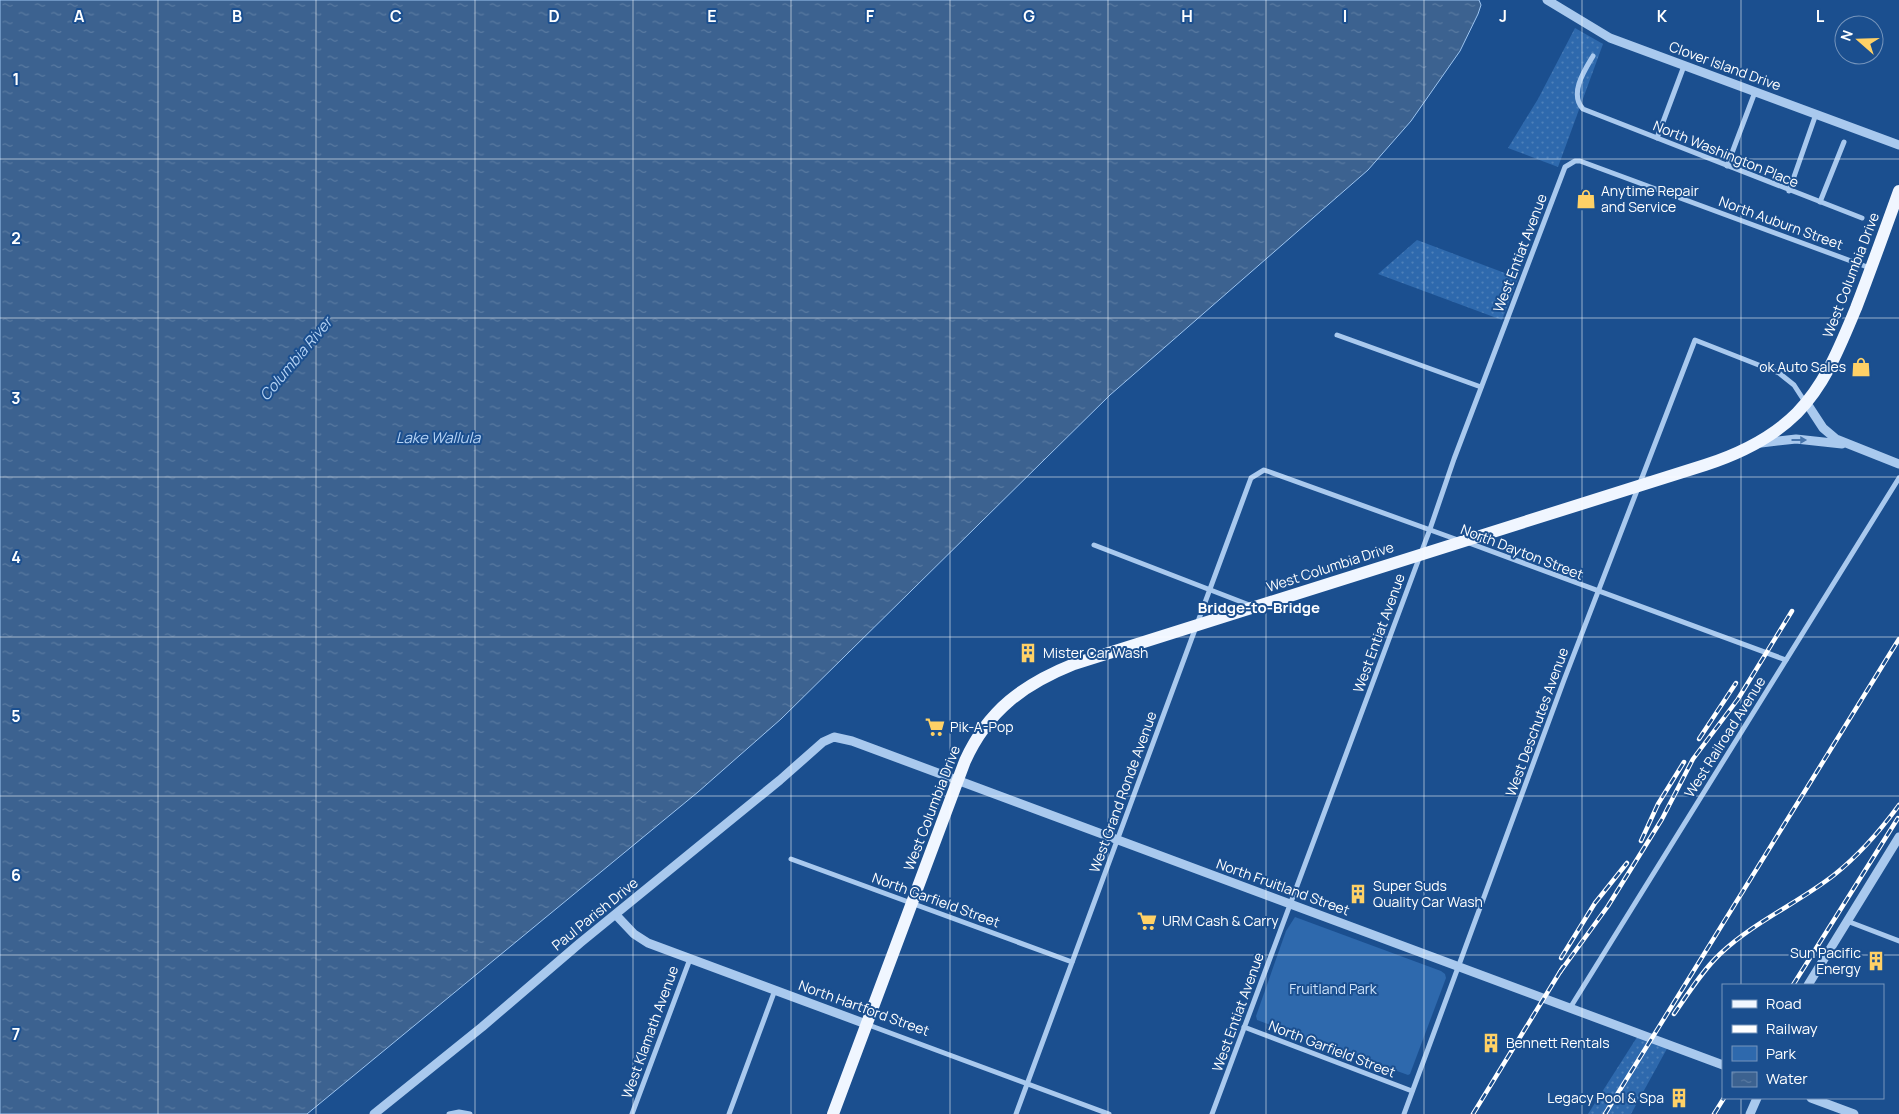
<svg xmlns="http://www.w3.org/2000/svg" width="1899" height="1114" font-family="Manrope,sans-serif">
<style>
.grass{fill:url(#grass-dots)}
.park{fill:#2e69ad}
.water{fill:url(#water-ripples);stroke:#9cc4f0}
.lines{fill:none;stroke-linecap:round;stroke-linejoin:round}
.minor{stroke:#a9c9ee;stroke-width:5}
.tertiary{stroke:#a9c9ee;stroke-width:9}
.primary{stroke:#f0f6ff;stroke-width:12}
.rail-casing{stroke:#fff;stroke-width:4.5}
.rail{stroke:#1b4f8f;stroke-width:2.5;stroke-dasharray:8;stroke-linecap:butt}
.oneway{fill:#4674ac}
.grid{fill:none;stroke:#fff;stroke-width:1;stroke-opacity:0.55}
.labels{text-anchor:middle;stroke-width:4;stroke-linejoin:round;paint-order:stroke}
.street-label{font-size:14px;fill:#fff;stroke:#1b4f8f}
.poi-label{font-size:14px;fill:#fff;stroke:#1b4f8f;text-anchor:start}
.park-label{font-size:14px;fill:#cfe3fa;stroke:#1b4f8f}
.water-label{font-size:15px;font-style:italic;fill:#b5d3f5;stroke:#1b4f8f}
.neighbourhood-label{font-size:15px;font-weight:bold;fill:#fff;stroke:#1b4f8f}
.grid-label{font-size:16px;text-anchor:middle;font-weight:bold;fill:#fff;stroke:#1b4f8f;stroke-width:4;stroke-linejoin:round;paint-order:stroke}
</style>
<defs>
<pattern id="grass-dots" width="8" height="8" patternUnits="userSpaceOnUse" patternTransform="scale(1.25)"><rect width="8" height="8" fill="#2e69ad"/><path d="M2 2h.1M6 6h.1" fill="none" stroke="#4d80b9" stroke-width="1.8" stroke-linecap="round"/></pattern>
<pattern id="water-ripples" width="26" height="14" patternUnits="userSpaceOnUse" patternTransform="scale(1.25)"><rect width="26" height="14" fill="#3c6290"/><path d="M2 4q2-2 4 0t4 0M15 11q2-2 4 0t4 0" fill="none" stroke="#597aa1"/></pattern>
</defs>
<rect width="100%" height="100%" fill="#1b4f8f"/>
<!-- grass -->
<g class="grass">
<path d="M1575 28 1603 44 1558 167 1508 148 1538 99Z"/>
<path d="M1417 240 1518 278 1502 320 1378 274Z"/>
<path d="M1639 1034 1669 1045 1631 1114H1588Z"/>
</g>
<!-- park -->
<path class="park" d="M1295 917 1441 971 1445 974 1446 978 1410 1074 1408 1075 1257 1020 1256 1016 1286 931Z"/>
<!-- water -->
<path class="water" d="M0 0H1479L1481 5 1478 14 1460 51 1411 121 1368 170 1110 395 781 719 698 792 307 1114H0Z"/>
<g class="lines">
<!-- minor -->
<g class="minor">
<path d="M1593 56C1584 71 1569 94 1583 109L1862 218"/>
<path d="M1657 138 1684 66"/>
<path d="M1727 166 1755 92"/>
<path d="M1789 191 1816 114"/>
<path d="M1820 202 1844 142"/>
<path d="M1337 335 1481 387"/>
<path d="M1469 543 1786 660"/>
<path d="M1094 545 1252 606"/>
<path d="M791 859 1072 962"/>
<path d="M1847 921 1899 941"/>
<path d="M1570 1008 1899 478"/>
<path d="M866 1024 1109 1114"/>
<path d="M1244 1027 1412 1091"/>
<path d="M449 1114 459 1112 470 1114"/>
<path d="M632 1114 690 959"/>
<path d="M729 1114 775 990"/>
<path d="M1016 1114 1251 478 1264 470 1270 472 1458 540"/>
<path d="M1212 1114 1430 529 1454 459 1565 167 1575 161H1580L1870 268"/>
<path d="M1404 1114 1564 680 1695 340 1779 373 1794 385 1805 402"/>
</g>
<!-- tertiary -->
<g class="tertiary">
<path d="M1547 0 1610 38 1899 145"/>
<path d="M1806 402 1823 428 1836 439 1899 464"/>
<path d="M1761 443 1796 439 1842 444"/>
<path d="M616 915 634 934 648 943 866 1024"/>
<path d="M1808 985 1899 837"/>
<path d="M1811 1098 1854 1114"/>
<path d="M374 1114 482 1027 580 943 780 780 823 742 834 737 852 741 1723 1065"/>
<path d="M1750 1114 1757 1098"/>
</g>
<!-- primary -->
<path class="primary" d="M833 1114 965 761C988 710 1024 684 1074 664L1705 465C1739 454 1772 438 1797 413 1826 383 1840 346 1856 308 1871 269 1885 230 1899 191"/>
<defs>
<g id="rail">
<path d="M1699 739 1736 683"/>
<path d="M1641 841 1658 804 1684 762"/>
<path d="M1561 958 1595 903 1627 863"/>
<path d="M1560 972 1608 906 1662 819 1693 759 1738 699 1792 611"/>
<path d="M1793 985 1898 818"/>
<path d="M1674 1014C1688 994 1702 971 1720 954 1754 922 1798 903 1834 875 1859 855 1880 831 1899 805"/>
<path d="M1473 1114 1563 967"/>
<path d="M1605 1114 1899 639"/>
<path d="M1714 1114 1724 1098"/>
</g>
</defs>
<!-- rail casing -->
<use href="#rail" class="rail-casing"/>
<!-- rail -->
<use href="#rail" class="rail"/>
</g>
<!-- one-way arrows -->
<defs><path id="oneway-solid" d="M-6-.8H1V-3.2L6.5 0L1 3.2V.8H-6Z" transform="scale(1.25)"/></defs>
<use class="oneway" href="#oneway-solid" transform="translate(1799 440)"/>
<!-- grid -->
<path class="grid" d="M158 0V1114M316 0V1114M475 0V1114M633 0V1114M791 0V1114M950 0V1114M1108 0V1114M1266 0V1114M1424 0V1114M1582 0V1114M1741 0V985M0 159H1899M0 318H1899M0 477H1899M0 637H1899M0 796H1899M0 955H1899M1741 1098V1114"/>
<!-- icons -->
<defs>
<symbol id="shop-bare" viewBox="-9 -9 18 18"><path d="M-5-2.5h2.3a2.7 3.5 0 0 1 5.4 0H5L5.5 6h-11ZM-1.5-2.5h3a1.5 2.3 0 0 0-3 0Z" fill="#ffd166" stroke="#1b4f8f" stroke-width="2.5" paint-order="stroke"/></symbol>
<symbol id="building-bare" viewBox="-9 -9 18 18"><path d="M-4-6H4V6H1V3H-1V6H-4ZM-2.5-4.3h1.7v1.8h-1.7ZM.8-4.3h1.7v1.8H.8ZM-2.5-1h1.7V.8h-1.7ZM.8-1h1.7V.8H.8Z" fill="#ffd166" stroke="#1b4f8f" stroke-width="2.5" paint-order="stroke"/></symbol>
<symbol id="supermarket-bare" viewBox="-9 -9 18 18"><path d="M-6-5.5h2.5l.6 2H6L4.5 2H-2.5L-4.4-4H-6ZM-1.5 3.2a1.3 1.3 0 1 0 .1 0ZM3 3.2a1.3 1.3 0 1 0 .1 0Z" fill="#ffd166" stroke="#1b4f8f" stroke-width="2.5" paint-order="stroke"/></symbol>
</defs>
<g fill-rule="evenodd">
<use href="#shop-bare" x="1572" y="185" width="28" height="28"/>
<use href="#shop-bare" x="1847" y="353" width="28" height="28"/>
<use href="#building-bare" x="1014" y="639" width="28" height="28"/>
<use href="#supermarket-bare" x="921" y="713" width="28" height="28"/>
<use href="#building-bare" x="1344" y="880" width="28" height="28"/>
<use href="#supermarket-bare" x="1133" y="907" width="28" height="28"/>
<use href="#building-bare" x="1862" y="947" width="28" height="28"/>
<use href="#building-bare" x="1477" y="1029" width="28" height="28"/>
<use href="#building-bare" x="1665" y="1084" width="28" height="28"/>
</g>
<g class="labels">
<!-- street labels -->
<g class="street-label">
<text transform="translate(1725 66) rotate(20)" y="5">Clover Island Drive</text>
<text transform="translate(1726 154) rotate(22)" y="5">North Washington Place</text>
<text transform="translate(1781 223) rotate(20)" y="5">North Auburn Street</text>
<text transform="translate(1520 253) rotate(-69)" y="5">West Entiat Avenue</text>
<text transform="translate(1851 275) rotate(-69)" y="5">West Columbia Drive</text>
<text transform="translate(1522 552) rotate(21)" y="5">North Dayton Street</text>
<text transform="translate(1330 567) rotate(-18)" y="5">West Columbia Drive</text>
<text transform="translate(1379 633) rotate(-70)" y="5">West Entiat Avenue</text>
<text transform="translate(1537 722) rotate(-70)" y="5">West Deschutes Avenue</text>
<text transform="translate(1725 737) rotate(-58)" y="5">West Railroad Avenue</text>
<text transform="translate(1123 792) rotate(-70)" y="5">West Grand Ronde Avenue</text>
<text transform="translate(932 808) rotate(-69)" y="5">West Columbia Drive</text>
<text transform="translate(1283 887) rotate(20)" y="5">North Fruitland Street</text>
<text transform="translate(936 900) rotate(20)" y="5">North Garfield Street</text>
<text transform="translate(595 914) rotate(-39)" y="5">Paul Parish Drive</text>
<text transform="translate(864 1008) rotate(20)" y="5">North Hartford Street</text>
<text transform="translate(1238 1012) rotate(-70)" y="5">West Entiat Avenue</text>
<text transform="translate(650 1032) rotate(-70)" y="5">West Klamath Avenue</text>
<text transform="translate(1332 1049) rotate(21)" y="5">North Garfield Street</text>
</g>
<!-- poi labels -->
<g class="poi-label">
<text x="1601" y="196">Anytime Repair<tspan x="1601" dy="16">and Service</tspan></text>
<text x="1846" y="372" text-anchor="end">ok Auto Sales</text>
<text x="1043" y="658">Mister Car Wash</text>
<text x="950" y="732">Pik-A-Pop</text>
<text x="1373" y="891">Super Suds<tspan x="1373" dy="16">Quality Car Wash</tspan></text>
<text x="1162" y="926">URM Cash &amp; Carry</text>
<text x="1861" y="958" text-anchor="end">Sun Pacific<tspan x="1861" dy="16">Energy</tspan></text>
<text x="1506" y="1048">Bennett Rentals</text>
<text x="1664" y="1103" text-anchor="end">Legacy Pool &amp; Spa</text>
</g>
<!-- park labels -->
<g class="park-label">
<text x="1333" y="994">Fruitland Park</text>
</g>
<!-- water labels -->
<g class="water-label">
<text transform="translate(296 359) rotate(-50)" y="5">Columbia River</text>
<text x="438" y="443">Lake Wallula</text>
</g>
<!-- neighbourhood labels -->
<g class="neighbourhood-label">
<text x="1259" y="613">Bridge-to-Bridge</text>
</g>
</g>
<g class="grid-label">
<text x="79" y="22">A</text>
<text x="237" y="22">B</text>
<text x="396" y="22">C</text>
<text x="554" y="22">D</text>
<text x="712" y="22">E</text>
<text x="870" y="22">F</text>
<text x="1029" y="22">G</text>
<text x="1187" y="22">H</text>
<text x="1345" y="22">I</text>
<text x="1503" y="22">J</text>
<text x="1662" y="22">K</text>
<text x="1820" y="22">L</text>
<text x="16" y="85">1</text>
<text x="16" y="244">2</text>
<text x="16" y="404">3</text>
<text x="16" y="563">4</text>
<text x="16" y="722">5</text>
<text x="16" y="881">6</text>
<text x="16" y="1040">7</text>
</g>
<!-- legend -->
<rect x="1722" y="984" width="162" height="115" fill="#1b4f8f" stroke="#7695bc"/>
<rect x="1732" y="1000" width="25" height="8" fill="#f0f6ff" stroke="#7695bc"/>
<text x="1766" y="1009" font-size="15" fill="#ffffff">Road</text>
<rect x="1732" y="1025" width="25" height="8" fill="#ffffff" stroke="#7695bc"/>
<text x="1766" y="1034" font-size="15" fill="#ffffff">Railway</text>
<rect x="1732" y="1046" width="25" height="15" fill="#2e69ad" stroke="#7695bc"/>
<text x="1766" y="1059" font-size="15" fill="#ffffff">Park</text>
<rect x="1732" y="1072" width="25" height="15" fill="url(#water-ripples)" stroke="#7695bc"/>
<text x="1766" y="1084" font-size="15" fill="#ffffff">Water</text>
<!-- north arrow -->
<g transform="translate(1859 40) rotate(290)"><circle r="24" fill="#1b4f8f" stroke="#7695bc"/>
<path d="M0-4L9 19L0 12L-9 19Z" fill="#ffd166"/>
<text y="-8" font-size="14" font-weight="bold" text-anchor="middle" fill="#ffffff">N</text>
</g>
</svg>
